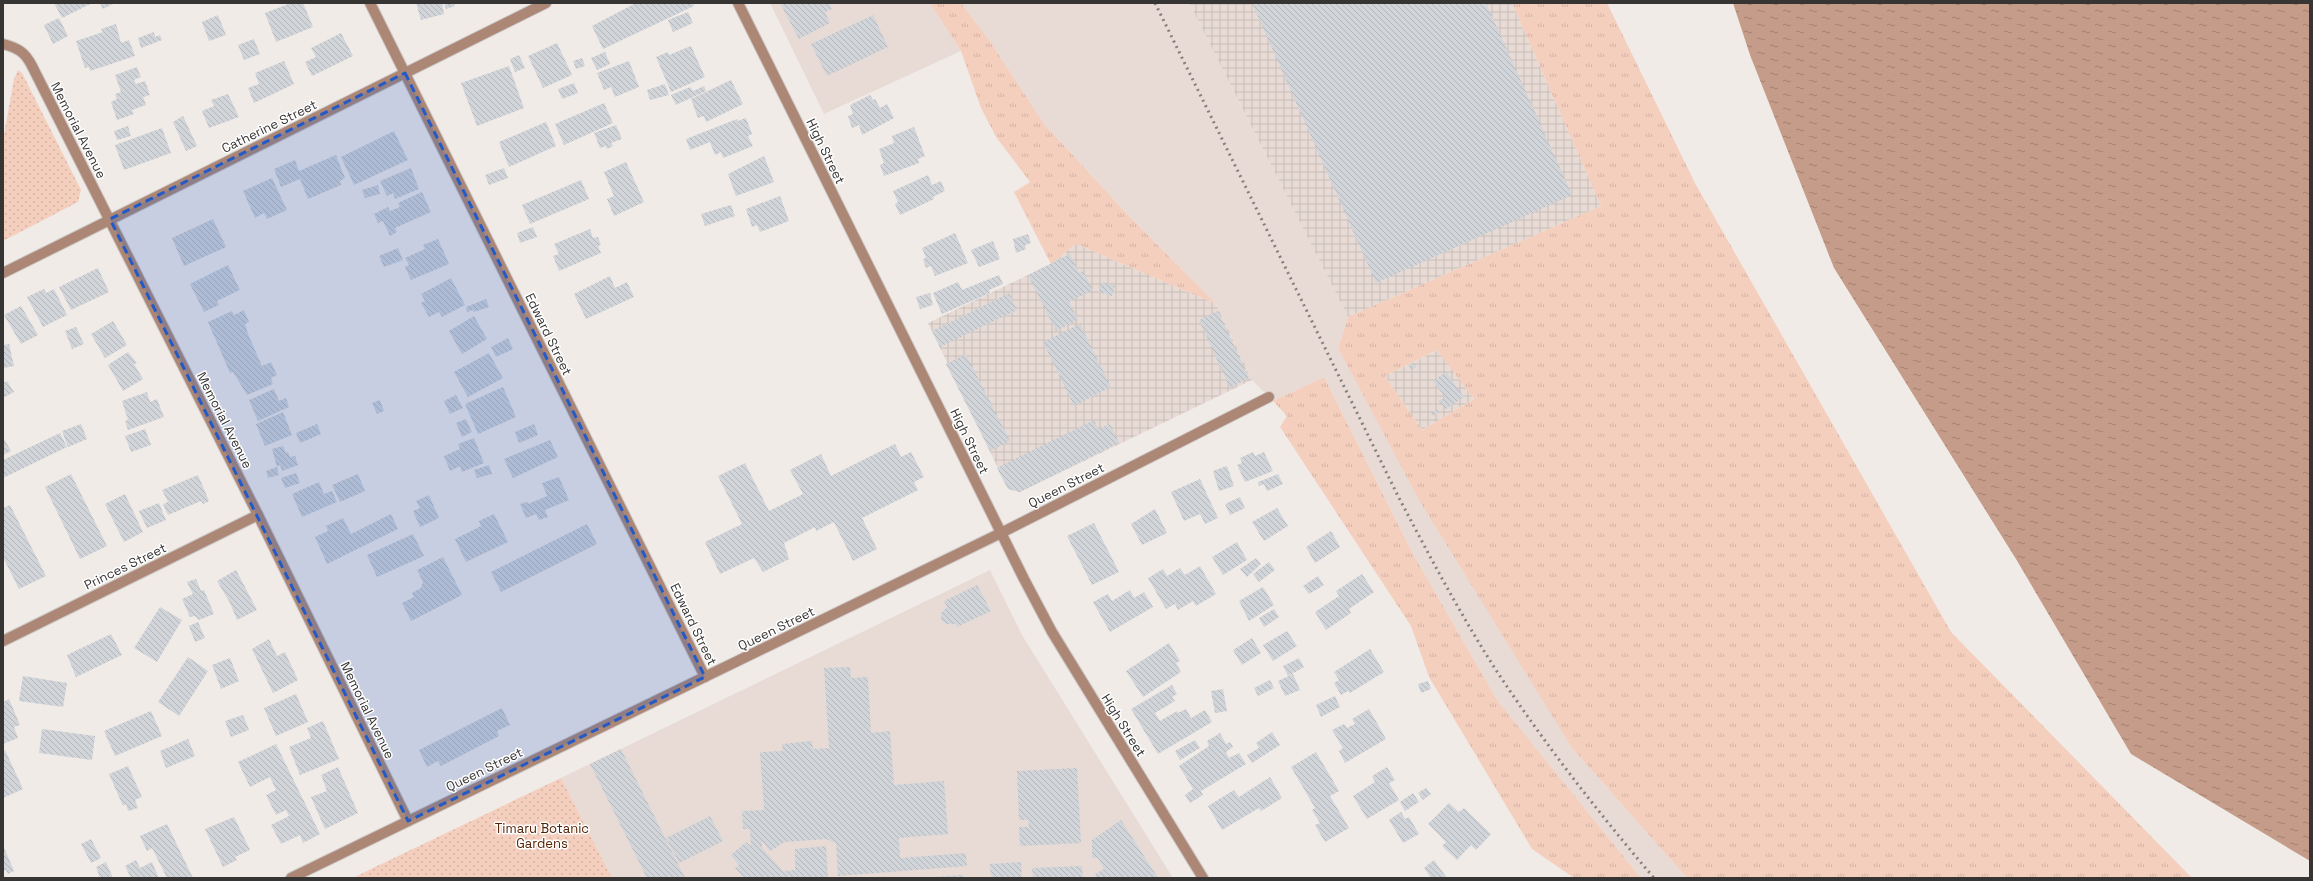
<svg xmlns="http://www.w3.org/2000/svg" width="2313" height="881" font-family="'Space Grotesk',sans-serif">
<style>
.built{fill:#e8dbd5}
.industrial{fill:url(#industrial-grid)}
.grass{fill:url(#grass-tufts);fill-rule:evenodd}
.park{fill:url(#park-dots)}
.water{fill:url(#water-ripples)}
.building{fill:url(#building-back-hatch)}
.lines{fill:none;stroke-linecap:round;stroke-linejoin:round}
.minor-casing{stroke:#ccc7c4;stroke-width:12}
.minor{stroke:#ac8776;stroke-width:10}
.rail{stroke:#85817f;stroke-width:3;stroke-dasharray:2 4;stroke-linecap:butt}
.marked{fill:#225ac7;fill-opacity:0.2;stroke:#225ac7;stroke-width:3;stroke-dasharray:8 5;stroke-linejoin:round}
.labels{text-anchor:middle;stroke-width:3;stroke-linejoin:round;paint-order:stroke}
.street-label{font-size:13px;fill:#373534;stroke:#fff}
.park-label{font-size:13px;fill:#552204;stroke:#fff}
</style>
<defs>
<pattern id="industrial-grid" width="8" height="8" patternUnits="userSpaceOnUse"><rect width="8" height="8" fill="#e8dbd5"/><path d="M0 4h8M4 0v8" fill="none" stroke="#c8bdb7"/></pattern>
<pattern id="grass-tufts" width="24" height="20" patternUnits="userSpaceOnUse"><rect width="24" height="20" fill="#f4cfbe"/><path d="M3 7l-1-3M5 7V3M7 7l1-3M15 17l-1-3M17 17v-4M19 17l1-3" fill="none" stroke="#d2b2a4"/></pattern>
<pattern id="park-dots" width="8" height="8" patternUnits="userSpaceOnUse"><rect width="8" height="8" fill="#f4cfbe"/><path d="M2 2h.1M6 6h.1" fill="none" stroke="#d2b2a4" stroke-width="1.8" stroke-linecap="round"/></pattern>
<pattern id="water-ripples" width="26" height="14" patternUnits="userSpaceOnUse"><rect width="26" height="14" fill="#c59c89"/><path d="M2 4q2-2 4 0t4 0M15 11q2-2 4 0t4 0" fill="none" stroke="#a18071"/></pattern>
<pattern id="building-back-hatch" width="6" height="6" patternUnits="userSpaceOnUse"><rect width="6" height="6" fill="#d1d4d8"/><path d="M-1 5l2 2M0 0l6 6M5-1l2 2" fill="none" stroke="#b4b7ba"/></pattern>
</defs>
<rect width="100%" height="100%" fill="#f1ebe8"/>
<!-- built -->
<g class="built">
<path d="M770 3H930L961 51 824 114Z"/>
<path d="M961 3H1189L1348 317 1338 348 1572 748 1687 878H1641L1497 700 1412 552 1324 377 1273 401 1252 380 1216 304 1128 215 1045 125 987 37Z"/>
<path d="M990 570 1022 635 1173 878H612L561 778Z"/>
</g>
<!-- industrial -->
<g class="industrial">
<path d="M1189 3H1512L1601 206 1348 317Z"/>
<path d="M1076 244 1216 304 1252 380 1020 492 1008 489 928 323 1051 264Z"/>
<path d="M1438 350 1474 399 1422 430 1385 376Z"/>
</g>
<!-- grass -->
<g class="grass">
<path d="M930 3H961L987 37 1045 125 1128 215 1216 304 1076 244 1051 264 1014 192 1030 182 996 137 981 108 961 51Z"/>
<path d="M1512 3H1607L1695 183 1951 632 2192 878H1687L1572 748 1419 500 1338 348 1348 317 1601 206ZM1437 350 1474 399 1422 430 1385 376Z"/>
<path d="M1324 377 1412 552 1497 700 1641 878H1574L1532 849 1429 677 1411 626 1280 427 1287 416 1273 401Z"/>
</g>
<!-- park -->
<g class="park">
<path d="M18 70 22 73 81 190 78 202 3 241V140L14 79Z"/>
<path d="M561 778 612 878H353L373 868Z"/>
</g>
<!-- water -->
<path class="water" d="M1733 3H2310V861L2131 754 2016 559 1834 268 1750 55Z"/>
<!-- building -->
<g class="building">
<path d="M54 3H92L62 18Z"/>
<path d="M100 3H115L103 9Z"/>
<path d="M291 3H303L313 27 276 42 265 13Z"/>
<path d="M416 3H442L444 14 421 20Z"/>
<path d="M444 3H454L455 6 446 9Z"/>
<path d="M636 3H693L694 6 603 49 592 26Z"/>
<path d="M780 3H829L832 9 825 12 830 23 799 39Z"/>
<path d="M1252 3H1486L1572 195 1376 283Z"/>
<path d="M688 12 693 23 673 32 668 20Z"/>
<path d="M218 15 226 35 209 41 202 22Z"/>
<path d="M873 15 888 47 827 76 811 44Z"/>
<path d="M59 18 68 36 53 44 44 25Z"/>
<path d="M116 24 121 43 129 40 135 56 90 71 89 67 85 68 76 41 103 32 101 29Z"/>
<path d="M154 32 155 37 160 35 162 40 141 48 138 38Z"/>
<path d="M341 33 353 56 312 76 305 62 316 57 311 48Z"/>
<path d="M254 39 260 54 244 60 238 45Z"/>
<path d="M557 43 572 75 543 88 528 56Z"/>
<path d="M691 46 705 77 671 92 656 57 668 52 669 55Z"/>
<path d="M605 52 610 64 597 70 591 58Z"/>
<path d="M519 55 525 68 515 72 510 59Z"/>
<path d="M582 58 585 66 576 69 573 61Z"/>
<path d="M284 61 294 84 254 103 248 88 259 84 255 73Z"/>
<path d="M629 61 639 87 615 97 611 87 604 90 597 73Z"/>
<path d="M509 66 524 108 477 126 461 83Z"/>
<path d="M137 67 141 77 134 80 136 84 145 81 150 95 143 97 146 105 132 110 134 114 117 120 111 102 117 99 115 94 121 92 115 75Z"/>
<path d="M731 80 743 104 706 122 704 116 698 118 691 99Z"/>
<path d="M574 83 578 93 562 99 558 89Z"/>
<path d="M665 84 669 95 650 100 647 90Z"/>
<path d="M704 86 706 91 676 105 671 95 690 87 693 91Z"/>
<path d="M228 94 239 117 209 128 202 111 214 106 211 100Z"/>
<path d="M870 95 873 100 875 99 880 108 887 104 894 118 862 135 859 125 852 128 848 116 853 114 850 105Z"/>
<path d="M604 103 613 123 564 145 555 124Z"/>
<path d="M183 116 197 146 186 151 173 122Z"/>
<path d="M746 118 752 134 748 136 753 146 723 158 721 152 715 155 710 142 690 150 686 139 737 119 738 121Z"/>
<path d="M546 122 556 146 509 167 499 142Z"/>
<path d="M616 125 622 139 611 143 613 146 607 149 606 146 600 148 594 133Z"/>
<path d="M128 126 131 136 117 140 114 131Z"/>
<path d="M914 127 925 156 918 159 919 163 884 176 880 165 884 163 879 149 894 143 892 136Z"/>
<path d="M162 128 171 153 124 170 115 145Z"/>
<path d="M394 131 408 160 354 185 341 157Z"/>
<path d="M336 155 345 178 340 181 341 185 308 199 300 179 281 187 274 169 295 160 299 171Z"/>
<path d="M764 156 774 182 736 196 728 174Z"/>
<path d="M626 162 644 202 614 216 607 199 614 196 604 172Z"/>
<path d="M411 168 419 189 395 199 393 193 387 196 380 181Z"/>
<path d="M504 168 508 178 489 185 485 175Z"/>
<path d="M928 175 932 185 941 181 945 191 933 197 934 199 900 215 895 204 898 202 893 191Z"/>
<path d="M272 178 287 210 267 219 264 213 255 218 243 191Z"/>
<path d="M581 180 589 199 530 224 522 205Z"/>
<path d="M378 185 380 194 365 198 362 190Z"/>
<path d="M422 192 431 212 395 228 397 232 390 236 383 221 378 223 374 214 388 207 390 211 400 207 398 203Z"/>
<path d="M780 196 789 221 760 232 757 225 752 227 746 209Z"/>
<path d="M731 205 735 216 705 226 701 214Z"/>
<path d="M213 219 226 247 184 266 172 238Z"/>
<path d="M533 227 537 237 520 243 517 233Z"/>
<path d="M590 229 593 238 598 237 601 245 598 246 601 253 559 271 553 256 559 254 554 244Z"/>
<path d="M955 233 968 263 935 276 931 266 926 268 923 259 926 258 922 248Z"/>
<path d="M1028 234 1031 243 1025 245 1026 249 1016 253 1013 239Z"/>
<path d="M438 239 449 264 411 280 405 267 409 265 405 258 425 249 423 245Z"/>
<path d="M993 241 1000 259 979 267 971 250Z"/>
<path d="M398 248 403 260 384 267 379 256Z"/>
<path d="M1070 254 1079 273 1083 271 1093 290 1069 302 1078 320 1056 331 1028 275Z"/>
<path d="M228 265 240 290 217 301 219 305 204 312 190 284Z"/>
<path d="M98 268 109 292 71 310 59 287Z"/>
<path d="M999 275 1003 284 989 290 990 293 942 314 933 293 958 282 962 290Z"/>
<path d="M610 276 615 288 627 282 634 297 586 319 574 294Z"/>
<path d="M451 278 465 305 442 317 439 312 429 317 421 303 425 301 421 294Z"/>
<path d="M1102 282 1115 286 1112 296 1099 292Z"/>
<path d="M44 289 46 293 54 289 67 315 43 327 27 297Z"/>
<path d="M930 293 933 305 920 309 916 297Z"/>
<path d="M1009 293 1017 310 940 347 932 331Z"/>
<path d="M486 299 489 307 474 312 473 310 467 312 466 307Z"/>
<path d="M21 306 38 335 21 344 4 315Z"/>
<path d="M244 310 249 322 245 324 248 334 262 366 271 362 277 375 271 378 273 384 247 395 233 372 230 373 208 322 232 311 234 315Z"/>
<path d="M1218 311 1249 378 1230 388 1199 320Z"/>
<path d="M474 316 487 339 462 354 449 331Z"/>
<path d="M113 321 127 345 105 358 91 334Z"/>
<path d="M1080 324 1111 387 1074 406 1043 342Z"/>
<path d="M76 327 84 344 72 349 65 331Z"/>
<path d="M508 338 513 349 496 357 491 347Z"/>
<path d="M9 344 14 366 3 368V345Z"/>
<path d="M128 352 137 363 134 364 143 379 123 391 108 365Z"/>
<path d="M489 353 503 378 468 397 454 372Z"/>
<path d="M966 354 1010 441 990 451 946 364Z"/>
<path d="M1414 363 1416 367 1411 370 1409 366Z"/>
<path d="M1446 372 1464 397 1446 409 1439 401 1445 397 1433 381Z"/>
<path d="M7 381 14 392 3 398V383Z"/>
<path d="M503 387 516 417 478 434 465 404Z"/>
<path d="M274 389 279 401 286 398 289 407 258 421 249 400Z"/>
<path d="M147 392 150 402 157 399 164 417 128 430 125 421 128 420 122 401Z"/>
<path d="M456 395 463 408 450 414 444 401Z"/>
<path d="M380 400 384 411 377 414 372 403Z"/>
<path d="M1437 409 1439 412 1432 416 1431 413Z"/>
<path d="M283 412 292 435 265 446 256 424Z"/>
<path d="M466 419 472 432 462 437 456 423Z"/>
<path d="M1094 420 1098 429 1110 424 1119 443 1020 492 1008 489 997 468Z"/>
<path d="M81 424 87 439 68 447 62 431Z"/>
<path d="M317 424 321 434 300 443 296 433Z"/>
<path d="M534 424 538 435 519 443 515 432Z"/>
<path d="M145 429 151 445 131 452 125 436Z"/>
<path d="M60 433 67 447 3 478V460Z"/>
<path d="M3 437 11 451 3 455Z"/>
<path d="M474 438 484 463 462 472 460 466 450 471 444 456 460 449 458 444Z"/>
<path d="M550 440 558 457 513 478 504 459Z"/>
<path d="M895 444 901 457 911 452 924 477 914 482 918 490 862 518 877 549 853 561 834 522 816 531 815 527 784 543 789 559 763 572 754 558 720 574 705 542 742 524 718 476 745 463 769 511 803 494 790 470 821 454 831 476Z"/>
<path d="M283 446 286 453 288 452 290 457 295 456 298 465 282 471 280 465 277 467 272 449Z"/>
<path d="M1253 452 1255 456 1264 452 1273 471 1245 482 1237 465 1242 463 1240 458Z"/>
<path d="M489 465 492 474 477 478 474 470Z"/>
<path d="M1227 466 1234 486 1219 491 1213 471Z"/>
<path d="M277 467 279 475 268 478 266 471Z"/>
<path d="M296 473 300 483 285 488 281 478Z"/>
<path d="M71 474 107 546 80 559 45 487Z"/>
<path d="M358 474 365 491 340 502 332 485Z"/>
<path d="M1278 474 1283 484 1267 491 1264 484 1259 486 1258 482Z"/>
<path d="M198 475 209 501 203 504 201 501 168 515 163 504 168 502 162 490Z"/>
<path d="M559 477 569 500 545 510 548 517 539 520 536 514 526 518 520 504 527 502 528 504 547 496 542 483Z"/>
<path d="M1200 479 1218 518 1205 524 1200 514 1184 521 1171 492Z"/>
<path d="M319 482 324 494 332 491 337 502 302 517 292 494Z"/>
<path d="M125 494 143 532 124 542 105 504Z"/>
<path d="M429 495 439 518 420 527 413 511 420 508 416 501Z"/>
<path d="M1240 497 1245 508 1230 515 1225 504Z"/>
<path d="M159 503 166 520 147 528 139 511Z"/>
<path d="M10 505 46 576 19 589 3 557V508Z"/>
<path d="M1277 508 1288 526 1264 541 1252 522Z"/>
<path d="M1155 509 1167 533 1142 545 1131 524Z"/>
<path d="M391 514 398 529 327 564 315 537 328 531 326 526 343 518 351 534Z"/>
<path d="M494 514 508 542 466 562 455 539 481 526 479 521Z"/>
<path d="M1094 523 1119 572 1092 585 1067 536Z"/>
<path d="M587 524 597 544 501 592 491 572Z"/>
<path d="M1331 531 1340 547 1315 563 1306 547Z"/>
<path d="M413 534 424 556 377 577 367 555Z"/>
<path d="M1237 542 1247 560 1223 575 1212 557Z"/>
<path d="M443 557 462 595 411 621 402 603 414 597 412 593 421 588 423 582 417 570Z"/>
<path d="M1256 558 1261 564 1247 577 1240 569Z"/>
<path d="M1269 562 1275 570 1259 582 1253 574Z"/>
<path d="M1200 566 1216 594 1196 606 1193 601 1178 610 1175 604 1166 609 1148 578 1163 569 1167 576 1180 568 1185 575Z"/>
<path d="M236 570 257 610 237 620 230 603 217 581Z"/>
<path d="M1362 574 1374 592 1349 609 1351 613 1326 630 1315 612 1339 596 1336 591Z"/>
<path d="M1318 576 1324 585 1309 594 1303 586Z"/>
<path d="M196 579 201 591 204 590 214 614 199 620 195 616 190 617 182 599 193 594 187 582Z"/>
<path d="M977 585 991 611 957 627 956 624H947L941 620V613L947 607 944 601Z"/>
<path d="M1263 587 1274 605 1249 621 1239 601Z"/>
<path d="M1130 590 1134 598 1144 592 1153 607 1110 632 1093 602 1108 594 1112 601Z"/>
<path d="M160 607 182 620 157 662 134 648Z"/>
<path d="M1274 609 1279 617 1264 627 1259 618Z"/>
<path d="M198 622 205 638 195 642 189 626Z"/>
<path d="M1287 631 1297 646 1273 661 1263 645Z"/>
<path d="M111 634 122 655 76 677 67 655Z"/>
<path d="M1252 638 1261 653 1242 665 1233 650Z"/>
<path d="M269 639 277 656 285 652 298 680 273 693 252 649Z"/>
<path d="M1169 643 1180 661 1176 663 1181 672 1143 697 1126 671Z"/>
<path d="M1370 649 1384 672 1350 693 1348 691 1341 695 1334 683 1339 680 1334 672Z"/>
<path d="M188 657 208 671 179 716 158 702Z"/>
<path d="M230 658 239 681 221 689 212 665Z"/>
<path d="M1299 658 1304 667 1288 676 1283 666Z"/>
<path d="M850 667 851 678 868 677 871 733 890 731 894 785 944 781 948 834 899 838 900 858 966 853 967 866 838 876 836 843 826 839 785 842 770 851 762 841V848L783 871 795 870V849L826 846 828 878H744L735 868 739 865 731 855 746 842 751 846 750 829H743L742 811 764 810 760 752 783 751 782 744 812 741 813 749 829 748 824 668Z"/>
<path d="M1293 674 1300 690 1285 696 1278 681Z"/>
<path d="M23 676 67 683 63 707 19 701Z"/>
<path d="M1270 680 1274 688 1258 696 1254 688Z"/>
<path d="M1428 681 1431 689 1421 693 1418 684Z"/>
<path d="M1172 685 1177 694 1172 697 1175 701 1155 713 1160 721 1177 711 1178 713 1186 709 1191 718 1205 710 1212 722 1158 754 1131 709Z"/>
<path d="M1223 689 1227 711 1215 713 1211 691Z"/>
<path d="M296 694 308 722 276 736 264 708Z"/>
<path d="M1335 696 1340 707 1321 717 1316 705Z"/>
<path d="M9 699 20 725 14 727 18 738 3 744V702Z"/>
<path d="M502 708 510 725 497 731 499 736 441 766 438 761 427 767 419 750Z"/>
<path d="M1369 709 1386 739 1345 763 1339 751 1343 748 1332 730 1344 724 1347 728 1355 724 1352 719Z"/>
<path d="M151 711 162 736 115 756 104 731Z"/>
<path d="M243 715 249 730 231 737 225 721Z"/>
<path d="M323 721 339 759 300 775 289 747 311 738 307 728Z"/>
<path d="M42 729 95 736 92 760 39 753Z"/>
<path d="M1272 732 1280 745 1252 763 1247 755 1259 748 1256 743Z"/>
<path d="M1220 733 1226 744 1230 742 1233 747 1226 752 1229 758 1239 753 1246 764 1201 791 1203 795 1190 803 1185 795 1193 789 1179 766 1209 746 1207 741Z"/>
<path d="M188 739 195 756 166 768 160 751Z"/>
<path d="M1195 740 1200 748 1180 760 1175 751Z"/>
<path d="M276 744 320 834 303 843 300 835 281 844 271 825 289 816 286 810 276 815 266 795 276 790 270 777 250 787 238 762Z"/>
<path d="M621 749 685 878H647L590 764Z"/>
<path d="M5 750 23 789 3 798V751Z"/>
<path d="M1316 752 1339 791 1330 796 1349 828 1325 842 1315 825 1320 823 1312 810 1315 808 1291 767Z"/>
<path d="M128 766 142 797 135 800 138 808 128 811 126 804 123 806 109 774Z"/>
<path d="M338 767 358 813 325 829 311 797 327 791 321 775Z"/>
<path d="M1387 767 1395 780 1389 783 1399 800 1367 819 1353 796 1375 782 1372 776Z"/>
<path d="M1077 768 1081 843 1020 846 1019 827H1029L1028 820H1019L1017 771Z"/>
<path d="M1270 777 1282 798 1261 811 1259 808 1222 830 1208 806 1234 790 1239 797Z"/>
<path d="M1426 788 1431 794 1423 800 1418 793Z"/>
<path d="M1413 793 1419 802 1405 811 1400 802Z"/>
<path d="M1449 803 1459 812 1464 808 1491 834 1476 850 1471 845 1457 860 1442 846 1446 842 1428 824Z"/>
<path d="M1401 812 1405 819 1409 817 1419 834 1403 843 1389 820Z"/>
<path d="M710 816 723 841 679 863 666 838Z"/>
<path d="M234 817 250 850 235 857 237 860 223 867 205 829Z"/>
<path d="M1121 820 1158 878H1097L1095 874 1104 869 1098 858H1092V840Z"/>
<path d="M167 824 193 878H167L152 848 147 851 140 836Z"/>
<path d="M91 839 101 858 91 863 81 844Z"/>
<path d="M3 845 14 871 8 874 6 870 3 871Z"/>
<path d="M136 860 140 868 152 862 159 878H131L125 866Z"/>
<path d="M1434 860 1447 878H1431L1424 868Z"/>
<path d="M106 862 113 878H100L96 867Z"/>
<path d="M1021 862 1022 878H991L990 864Z"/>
<path d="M1082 866 1083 878H1033L1032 868Z"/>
<path d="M963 875V878H934V877Z"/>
</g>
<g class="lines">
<defs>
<g id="minor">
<path d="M370 3 705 677"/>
<path d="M738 3 1024 579 1052 632 1203 878"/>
<path d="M3 44C18 48 25 52 32 66L258 515 408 821"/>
<path d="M3 273 546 3"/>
<path d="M3 641 258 515"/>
<path d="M291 878 1001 533 1269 397"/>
</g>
</defs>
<!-- minor casing -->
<use href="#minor" class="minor-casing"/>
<!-- minor -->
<use href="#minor" class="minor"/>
<!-- rail -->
<path class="rail" d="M1155 3 1398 496C1429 555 1460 614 1496 670 1544 743 1597 811 1654 878"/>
</g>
<!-- marked area -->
<path class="marked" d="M405 73 705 677 408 821 110 219Z"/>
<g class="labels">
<!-- street labels -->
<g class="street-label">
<text transform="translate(269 126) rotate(-26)" y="5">Catherine Street</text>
<text transform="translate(79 130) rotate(63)" y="5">Memorial Avenue</text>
<text transform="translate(826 151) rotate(64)" y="5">High Street</text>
<text transform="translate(549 334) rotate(64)" y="5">Edward Street</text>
<text transform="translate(225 420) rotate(63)" y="5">Memorial Avenue</text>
<text transform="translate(970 441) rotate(64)" y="5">High Street</text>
<text transform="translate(1066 485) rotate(-27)" y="5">Queen Street</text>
<text transform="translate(125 566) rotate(-26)" y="5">Princes Street</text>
<text transform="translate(694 624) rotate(64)" y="5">Edward Street</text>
<text transform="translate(776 628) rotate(-26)" y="5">Queen Street</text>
<text transform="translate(368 710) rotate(64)" y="5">Memorial Avenue</text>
<text transform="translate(1124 725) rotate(58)" y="5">High Street</text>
<text transform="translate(484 769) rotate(-26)" y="5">Queen Street</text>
</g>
<!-- park labels -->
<g class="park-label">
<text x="542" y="833">Timaru Botanic<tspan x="542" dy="15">Gardens</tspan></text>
</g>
</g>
<!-- border -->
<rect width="2313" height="881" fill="none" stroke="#373534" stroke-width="8"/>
</svg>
